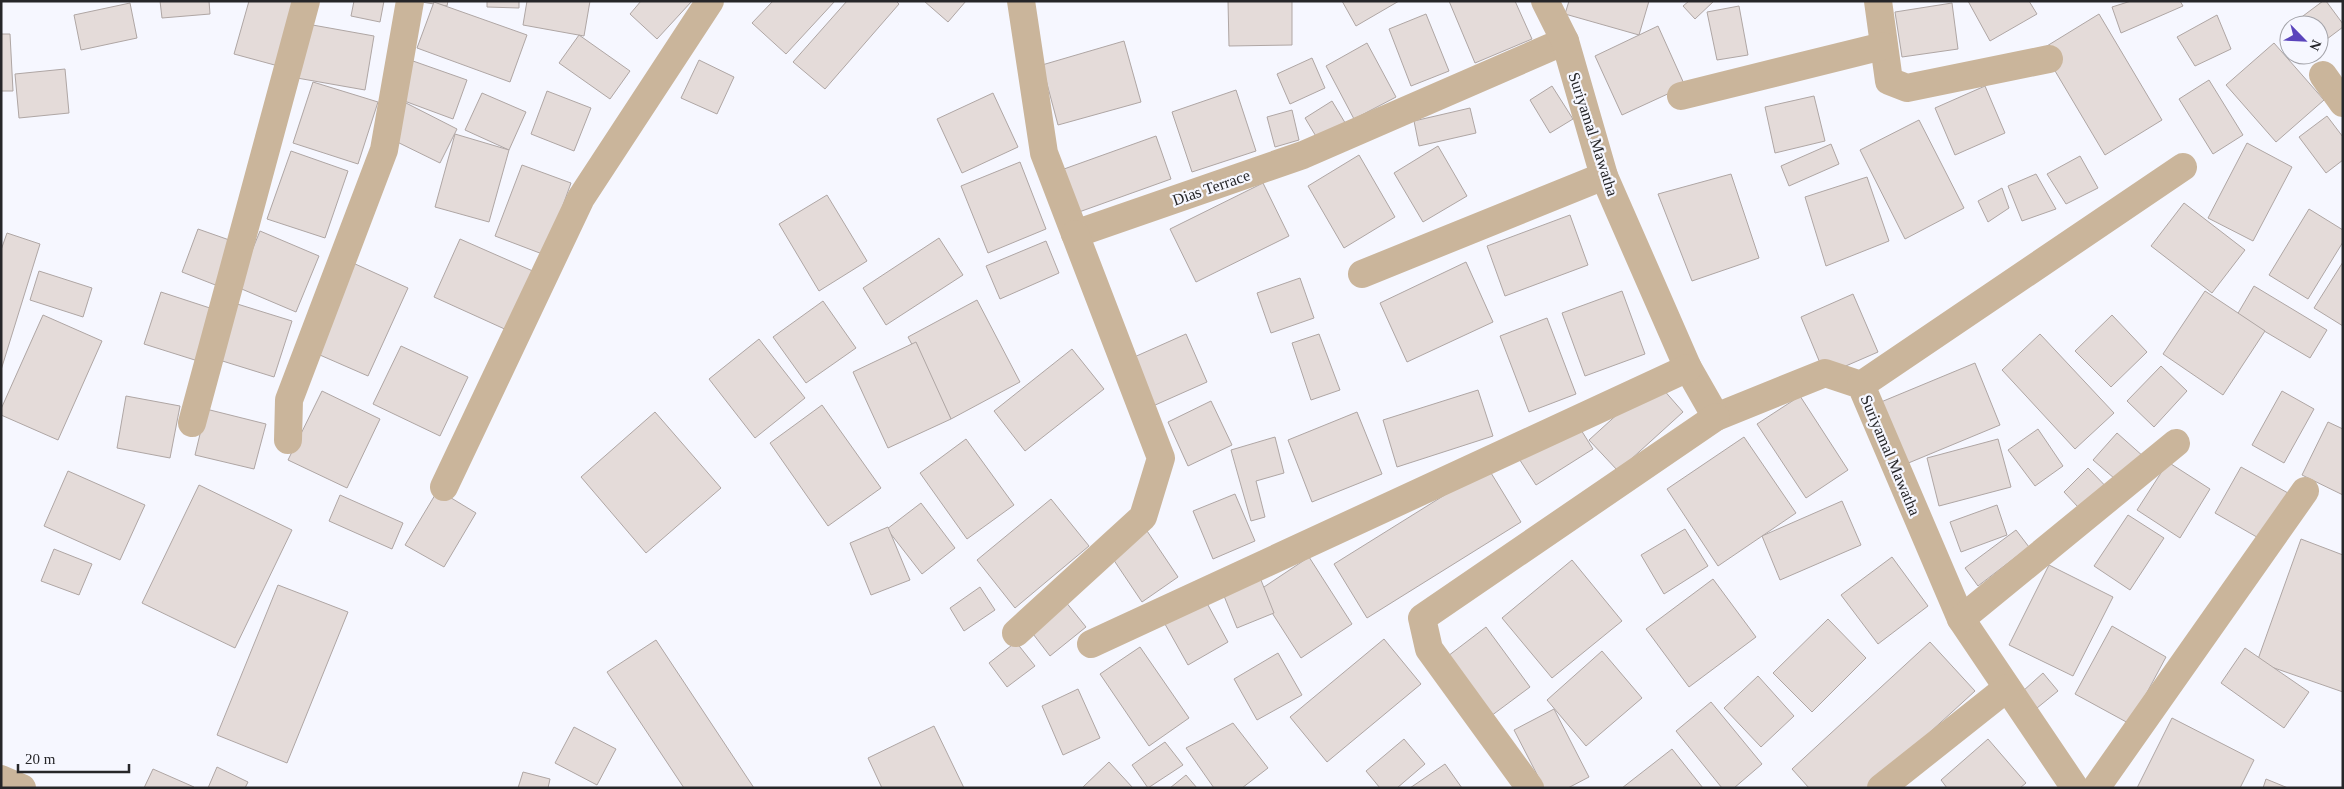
<svg xmlns="http://www.w3.org/2000/svg" width="2344" height="789" font-family="'Times New Roman',serif">
<style>
.building{fill:#e4dbd9;stroke:#afa6a4}
.lines{fill:none;stroke-linecap:round;stroke-linejoin:round}
.minor{stroke:#cab59b;stroke-width:28}
.labels{text-anchor:middle;stroke-width:4.5;stroke-linejoin:round;paint-order:stroke}
.street-label{font-size:16px;fill:#262629;stroke:#f6f7ff}
</style>
<rect width="100%" height="100%" fill="#f6f7ff"/>
<!-- building -->
<g class="building">
<path d="M160 1H209L210 14 162 18Z"/>
<path d="M249 1H291L299 4 282 67 234 54Z"/>
<path d="M354 1H384L380 22 351 16Z"/>
<path d="M415 1H448L447 6Z"/>
<path d="M487 1H519V8L487 7Z"/>
<path d="M527 1H590L584 36 523 25Z"/>
<path d="M641 1H692L657 39 630 14Z"/>
<path d="M773 1H835L786 54 752 23Z"/>
<path d="M847 1H896L899 4 825 89 793 62Z"/>
<path d="M924 1H966L948 22Z"/>
<path d="M1228 1H1292V45L1229 46Z"/>
<path d="M1342 1H1399L1356 26Z"/>
<path d="M1449 1H1515L1532 39 1475 63Z"/>
<path d="M1569 1H1649L1639 35 1565 14Z"/>
<path d="M1689 1H1714L1695 19 1683 6Z"/>
<path d="M1968 1H2029L2037 14 1990 41Z"/>
<path d="M2131 1H2180L2183 6 2121 33 2112 7Z"/>
<path d="M2323 1H2326L2343 24V27L2319 45V25H2304L2299 19Z"/>
<path d="M434 2 527 35 510 82 417 48Z"/>
<path d="M130 3 137 38 81 50 74 15Z"/>
<path d="M1952 3 1958 49 1902 57 1895 12Z"/>
<path d="M1739 6 1748 55 1717 60 1707 12Z"/>
<path d="M1426 14 1449 71 1411 86 1389 29Z"/>
<path d="M2099 14 2162 120 2105 155 2042 49Z"/>
<path d="M2217 15 2231 49 2195 66 2177 37Z"/>
<path d="M307 24 374 36 365 90 297 78Z"/>
<path d="M1658 26 1685 86 1622 115 1595 56Z"/>
<path d="M1 34H10L13 91H1Z"/>
<path d="M579 35 630 71 610 99 559 63Z"/>
<path d="M1124 41 1141 102 1058 125 1042 65Z"/>
<path d="M1367 43 1396 97 1354 119 1326 66Z"/>
<path d="M2274 43 2324 100 2276 142 2226 85Z"/>
<path d="M1312 58 1325 88 1290 104 1277 74Z"/>
<path d="M699 60 734 77 717 114 681 98Z"/>
<path d="M413 61 467 80 453 119 399 99Z"/>
<path d="M65 69 69 113 19 118 15 74Z"/>
<path d="M2209 80 2243 135 2213 154 2179 99Z"/>
<path d="M313 82 378 102 358 164 293 143Z"/>
<path d="M1552 86 1573 119 1550 133 1530 100Z"/>
<path d="M1985 86 2005 133 1955 155 1935 108Z"/>
<path d="M1236 90 1256 151 1192 172 1172 112Z"/>
<path d="M547 91 591 108 574 151 531 134Z"/>
<path d="M482 93 526 112 509 150 465 130Z"/>
<path d="M993 93 1018 147 962 173 937 119Z"/>
<path d="M1814 96 1825 141 1775 153 1765 107Z"/>
<path d="M1332 101 1347 126 1320 143 1305 118Z"/>
<path d="M406 103 457 129 440 163 389 138Z"/>
<path d="M1470 108 1476 133 1419 146 1414 121Z"/>
<path d="M1292 110 1299 140 1275 147 1267 117Z"/>
<path d="M2327 116 2343 137V160L2326 173 2299 137Z"/>
<path d="M1919 120 1964 208 1905 239 1860 150Z"/>
<path d="M455 134 509 150 489 222 435 207Z"/>
<path d="M1156 136 1171 179 1079 212 1064 169Z"/>
<path d="M2247 143 2292 167 2253 241 2208 218Z"/>
<path d="M1831 144 1839 164 1789 186 1781 166Z"/>
<path d="M1438 146 1467 196 1423 222 1394 173Z"/>
<path d="M291 151 348 171 325 238 267 219Z"/>
<path d="M1359 155 1395 217 1344 248 1308 186Z"/>
<path d="M2080 156 2098 188 2066 204 2047 174Z"/>
<path d="M1020 162 1046 229 988 253 961 186Z"/>
<path d="M522 165 571 183 545 255 495 236Z"/>
<path d="M1731 174 1759 258 1692 281 1658 194Z"/>
<path d="M2036 174 2056 209 2022 221 2008 186Z"/>
<path d="M1867 177 1889 241 1826 266 1805 197Z"/>
<path d="M1263 183 1289 236 1196 282 1170 229Z"/>
<path d="M2002 188 2009 208 1988 222 1978 201Z"/>
<path d="M827 195 867 261 819 291 779 224Z"/>
<path d="M2184 203 2245 250 2212 293 2151 246Z"/>
<path d="M2309 209 2343 230V242L2308 299 2269 275Z"/>
<path d="M1570 215 1588 265 1505 296 1487 246Z"/>
<path d="M198 229 235 242 218 286 182 272Z"/>
<path d="M260 231 319 256 296 312 237 287Z"/>
<path d="M7 233 40 244 1 370V250Z"/>
<path d="M939 238 963 275 886 325 863 288Z"/>
<path d="M460 239 535 272 509 331 434 297Z"/>
<path d="M1046 241 1059 273 1000 299 986 266Z"/>
<path d="M1466 262 1493 322 1407 362 1380 303Z"/>
<path d="M2343 262V326L2314 308Z"/>
<path d="M353 263 408 288 368 376 313 352Z"/>
<path d="M39 271 92 288 83 317 30 300Z"/>
<path d="M1300 278 1314 318 1271 333 1257 293Z"/>
<path d="M2254 286 2327 330 2310 358 2237 315Z"/>
<path d="M1622 291 1645 354 1585 376 1562 313Z"/>
<path d="M2205 291 2265 331 2223 395 2163 354Z"/>
<path d="M161 292 216 310 198 361 144 344Z"/>
<path d="M1853 294 1878 352 1825 375 1801 317Z"/>
<path d="M977 300 1020 382 951 419 908 337Z"/>
<path d="M823 301 856 348 806 383 773 337Z"/>
<path d="M234 303 292 321 274 377 216 359Z"/>
<path d="M43 315 102 341 58 440 1 415V409Z"/>
<path d="M2112 315 2147 352 2111 387 2075 351Z"/>
<path d="M1547 318 1576 394 1529 412 1500 336Z"/>
<path d="M1186 334 1207 382 1153 406 1132 358Z"/>
<path d="M1319 334 1340 390 1311 400 1292 343Z"/>
<path d="M2040 334 2114 413 2075 449 2002 370Z"/>
<path d="M759 339 805 398 755 438 709 379Z"/>
<path d="M916 342 951 419 888 448 853 372Z"/>
<path d="M401 346 468 377 440 436 373 404Z"/>
<path d="M1072 349 1104 389 1025 451 994 411Z"/>
<path d="M1975 363 2000 425 1906 464 1881 402Z"/>
<path d="M2161 366 2187 391 2154 427 2127 401Z"/>
<path d="M1655 380 1683 412 1618 471 1589 440Z"/>
<path d="M1478 390 1493 436 1397 467 1383 420Z"/>
<path d="M322 391 380 419 347 488 288 460Z"/>
<path d="M2282 391 2314 409 2284 463 2252 445Z"/>
<path d="M126 396 180 406 170 458 117 448Z"/>
<path d="M1800 396 1848 470 1806 498 1757 424Z"/>
<path d="M1211 401 1232 445 1188 466 1168 422Z"/>
<path d="M822 405 881 488 828 526 770 443Z"/>
<path d="M206 409 266 424 254 469 195 455Z"/>
<path d="M655 412 721 488 646 553 581 477Z"/>
<path d="M1357 412 1382 474 1312 502 1288 440Z"/>
<path d="M1571 414 1593 449 1536 485 1514 451Z"/>
<path d="M2328 422 2343 429V495L2302 475Z"/>
<path d="M2038 429 2063 466 2035 486 2008 450Z"/>
<path d="M2117 433 2153 465 2129 491 2093 460Z"/>
<path d="M1275 437 1284 473 1256 481 1265 517 1251 521 1231 450Z"/>
<path d="M1744 437 1796 513 1718 566 1667 489Z"/>
<path d="M966 439 1014 505 967 539 920 473Z"/>
<path d="M1998 439 2011 487 1939 506 1927 458Z"/>
<path d="M2168 462 2210 489 2180 538 2137 510Z"/>
<path d="M2241 467 2288 493 2262 540 2215 513Z"/>
<path d="M1488 468 1521 522 1367 618 1334 564Z"/>
<path d="M2088 468 2118 499 2093 523 2064 492Z"/>
<path d="M68 471 145 505 120 560 44 526Z"/>
<path d="M199 485 292 530 235 648 142 603Z"/>
<path d="M438 490 476 513 444 567 405 545Z"/>
<path d="M1235 494 1255 541 1213 559 1193 511Z"/>
<path d="M340 495 403 523 392 549 329 521Z"/>
<path d="M1051 499 1089 546 1015 608 977 560Z"/>
<path d="M1842 501 1861 545 1780 580 1762 536Z"/>
<path d="M921 503 955 548 922 574 887 529Z"/>
<path d="M1997 505 2007 535 1961 552 1950 522Z"/>
<path d="M2128 515 2164 538 2130 590 2094 566Z"/>
<path d="M1143 525 1178 577 1142 602 1107 550Z"/>
<path d="M888 527 910 580 871 595 850 543Z"/>
<path d="M1685 529 1708 566 1664 594 1641 555Z"/>
<path d="M2016 530 2029 547 1978 586 1965 568Z"/>
<path d="M2301 539 2343 555V692L2257 662Z"/>
<path d="M54 549 92 564 79 595 41 581Z"/>
<path d="M1309 557 1352 624 1301 658 1258 591Z"/>
<path d="M1892 557 1928 606 1878 644 1841 595Z"/>
<path d="M1572 560 1622 621 1552 678 1502 618Z"/>
<path d="M2049 565 2113 597 2073 676 2009 645Z"/>
<path d="M1259 575 1274 613 1237 628 1222 591Z"/>
<path d="M1713 579 1756 637 1689 687 1646 629Z"/>
<path d="M278 585 348 612 287 763 217 735Z"/>
<path d="M980 587 995 610 964 631 950 608Z"/>
<path d="M1202 594 1228 642 1188 665 1161 617Z"/>
<path d="M1065 601 1086 627 1050 656 1030 630Z"/>
<path d="M1828 619 1866 658 1812 712 1773 673Z"/>
<path d="M2112 626 2166 657 2130 724 2075 694Z"/>
<path d="M1486 627 1530 687 1491 716 1448 656Z"/>
<path d="M1384 639 1421 684 1327 762 1290 717Z"/>
<path d="M656 640 754 788H684L607 672Z"/>
<path d="M1016 642 1035 666 1007 687 989 663Z"/>
<path d="M1930 642 1975 691 1869 788H1809L1792 769Z"/>
<path d="M1140 647 1189 718 1149 746 1100 674Z"/>
<path d="M2245 648 2309 692 2284 728 2221 683Z"/>
<path d="M1602 651 1642 698 1586 746 1547 700Z"/>
<path d="M1278 653 1302 695 1257 720 1234 679Z"/>
<path d="M2043 673 2058 691 2037 708 2023 691Z"/>
<path d="M1758 676 1794 716 1761 747 1724 708Z"/>
<path d="M1078 689 1100 738 1063 755 1042 706Z"/>
<path d="M1711 702 1762 764 1734 788H1722L1676 731Z"/>
<path d="M1554 709 1589 777 1568 788H1544L1514 730Z"/>
<path d="M2172 718 2254 760 2240 788H2137Z"/>
<path d="M1233 723 1268 768 1242 788H1214L1186 748Z"/>
<path d="M934 726 964 788H882L868 758Z"/>
<path d="M574 727 616 749 597 785 555 763Z"/>
<path d="M1404 739 1425 764 1397 788H1380L1366 771Z"/>
<path d="M1988 739 2026 783 2020 788H1947L1941 780Z"/>
<path d="M1165 742 1183 765 1148 788 1132 765Z"/>
<path d="M1672 749 1703 788H1622Z"/>
<path d="M1109 762 1133 788H1082Z"/>
<path d="M1445 764 1462 788H1410Z"/>
<path d="M217 767 248 782 245 788H208Z"/>
<path d="M153 769 194 787V788H144Z"/>
<path d="M523 772 550 779 548 788H518Z"/>
<path d="M1186 775 1197 788H1170Z"/>
<path d="M2266 779 2288 788H2263Z"/>
</g>
<g class="lines">
<!-- minor -->
<g class="minor">
<path d="M1021 1 1044 153 1075 234 1303 155 1565 41"/>
<path d="M1545 1 1565 41 1604 176 1688 368 1716 417 1825 373 1861 385 1961 619 2075 788"/>
<path d="M1878 1 1889 81 1907 88 2049 59"/>
<path d="M2323 75 2343 103"/>
<path d="M1681 96 1883 46"/>
<path d="M1362 274 1604 176"/>
<path d="M1861 385 2183 167"/>
<path d="M192 423 306 1"/>
<path d="M288 440 289 400 384 150 410 1"/>
<path d="M444 487 581 198 710 1"/>
<path d="M1961 619 2176 443"/>
<path d="M1016 633 1143 517 1161 458 1075 234"/>
<path d="M1091 644 1688 368"/>
<path d="M1 779 22 788"/>
<path d="M1530 788 1429 649 1422 618 1716 417"/>
<path d="M1881 788 2007 688"/>
<path d="M2096 788 2305 491"/>
</g>
</g>
<g class="labels">
<!-- street labels -->
<g class="street-label">
<text transform="translate(1594 134) rotate(72)" y="6">Suriyamal Mawatha</text>
<text transform="translate(1211 187) rotate(-19)" y="6">Dias Terrace</text>
<text transform="translate(1891 455) rotate(67)" y="6">Suriyamal Mawatha</text>
</g>
</g>
<!-- border -->
<rect width="2344" height="789" fill="none" stroke="#262629" stroke-width="5"/>
<!-- north arrow -->
<g transform="translate(2304 40) rotate(114)"><circle r="24" fill="#f6f7ff" stroke="#a3a3a9"/>
<path d="M0-4L9 19L0 12L-9 19Z" fill="#5a44bc"/>
<text y="-8" font-size="14" font-weight="bold" text-anchor="middle" fill="#262629">N</text>
</g>
<!-- scale -->
<path d="M18 764v8h111v-8" fill="none" stroke="#262629" stroke-width="2.5"/>
<text x="25" y="764" font-size="15" fill="#262629" stroke="#f6f7ff" stroke-width="4" paint-order="stroke">20 m</text>
</svg>
